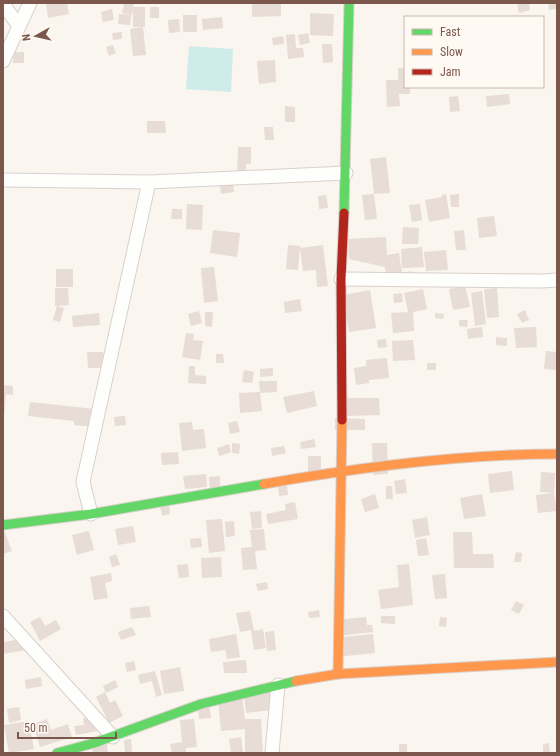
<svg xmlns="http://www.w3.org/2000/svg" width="560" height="756" font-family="'Roboto Condensed',sans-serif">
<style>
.water{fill:#cfeceb}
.building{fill:#e7dcd6}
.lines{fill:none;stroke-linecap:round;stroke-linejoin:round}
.street-casing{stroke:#d9d0cc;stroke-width:15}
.fast-casing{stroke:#dad0ca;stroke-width:11}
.slow-casing{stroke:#dad0ca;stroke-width:11}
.jam-casing{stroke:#dad0ca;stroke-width:11}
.street{stroke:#fefefd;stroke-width:13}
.fast{stroke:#63d668;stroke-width:9}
.slow{stroke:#ff974d;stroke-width:9}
.jam{stroke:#b3261e;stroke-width:9}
</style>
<rect width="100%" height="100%" fill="#faf5ef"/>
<!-- water -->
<path class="water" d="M189 46 233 49 231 92 186 89Z"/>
<!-- building -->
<g class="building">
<path d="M46 3H67L69 14 48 18Z"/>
<path d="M124 3H134L132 15 122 13Z"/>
<path d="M252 3H281V16L252 17Z"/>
<path d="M517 3H529L530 10 519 13Z"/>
<path d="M548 3H557V9L549 10Z"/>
<rect x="133" y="7" width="12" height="20"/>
<rect x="150" y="7" width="9" height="11"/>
<path d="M112 9 114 20 103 22 101 12Z"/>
<path d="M310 13 334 14 333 36 310 35Z"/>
<path d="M119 14 131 15 130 25 118 24Z"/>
<rect x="183" y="15" width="14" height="17"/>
<path d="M222 17 223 28 203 30 202 19Z"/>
<path d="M179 19 180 32 169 33 168 20Z"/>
<path d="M143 27 146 55 133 56 130 29Z"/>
<path d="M122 32V39L113 40 112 33Z"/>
<path d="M308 33 310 43 300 45 298 35Z"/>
<path d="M295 34 296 48H303L304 57 288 59 286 35Z"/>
<path d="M283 36 284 44 273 45 272 38Z"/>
<path d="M322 44H332L333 62 323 63Z"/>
<path d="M113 45 116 53 109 56 106 47Z"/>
<rect x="13" y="52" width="11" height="11"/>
<path d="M275 60 276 82 259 84 257 61Z"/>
<path d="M398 68H405V87H410V94H399L400 106 387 107 386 80H398Z"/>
<path d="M509 94 510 104 487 107 486 96Z"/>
<path d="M458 96 460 111 450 112 449 97Z"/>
<path d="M285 106 295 107V122H285Z"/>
<path d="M147 121H165L166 133H147Z"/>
<path d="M264 127H273L274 140H265Z"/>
<path d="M238 147H251V164H246V181H237Z"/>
<path d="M386 157 390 193 374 194 370 159Z"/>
<path d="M233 184 234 192 221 194 220 186Z"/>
<path d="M374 194 377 219 365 220 362 195Z"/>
<path d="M446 194 450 218 429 222 425 200 442 197V195Z"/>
<path d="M459 194V207H451L450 195Z"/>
<path d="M326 195 328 208 319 209 318 196Z"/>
<path d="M187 204 203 205 202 230 186 229Z"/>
<path d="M420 204 422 220 412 222 409 205Z"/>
<path d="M172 209H182V219H171Z"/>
<path d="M494 216 497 236 479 238 477 218Z"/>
<path d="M403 227 419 228 418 244H402Z"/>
<path d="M213 230 240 233 237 257 210 253Z"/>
<path d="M464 230 466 250H456L454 231Z"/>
<path d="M386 237 387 255 399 253 402 273 412 271 414 283 388 286 385 267 349 259 348 239Z"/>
<path d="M288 245 301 246 300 248 323 245 328 286 317 287 316 270 303 271 300 248 298 270 286 269Z"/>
<path d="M422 247 424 267 402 268 401 249Z"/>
<path d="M446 250 448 270 426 271 424 252Z"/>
<path d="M214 267 218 301 204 303 201 268Z"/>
<rect x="56" y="269" width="17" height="18"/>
<path d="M465 286 470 307 453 310 449 289Z"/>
<path d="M55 288H68L69 305 55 306Z"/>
<path d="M497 288 499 317 487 318 484 289Z"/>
<path d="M423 289 427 309 413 312 414 331 393 333 391 313 408 312 404 293Z"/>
<path d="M370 290 376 328 349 332 343 295Z"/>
<path d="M482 291 486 324 475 326 471 293Z"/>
<path d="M402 293 403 302 394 303 393 294Z"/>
<path d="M300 299 302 311 285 313 284 302Z"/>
<path d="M57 306 64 308 60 322 53 320Z"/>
<path d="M525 310 529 320 522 323 517 314Z"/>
<path d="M199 311 202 323 191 326 188 314Z"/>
<path d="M205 312H213L212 327 205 326Z"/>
<path d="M99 313 100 325 73 327 72 316Z"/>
<path d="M435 313 444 314 443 319 435 318Z"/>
<path d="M459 320H468L467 327 459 326Z"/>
<path d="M482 327 483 337 468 339 467 329Z"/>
<path d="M536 327 537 347 516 348 514 328Z"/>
<path d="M186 333 194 334 193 340 203 341 200 360 182 357Z"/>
<path d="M496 337 507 338V346L496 345Z"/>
<path d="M386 339 387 347 378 348 377 340Z"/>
<path d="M413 340 415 360 393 361 392 341Z"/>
<path d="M546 351 557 352V370L544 369Z"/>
<path d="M87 352H103V368H88Z"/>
<path d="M216 354H223L224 363H216Z"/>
<path d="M387 358 389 378 369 380V383L356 385 354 368 366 366V360Z"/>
<rect x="427" y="363" width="9" height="7"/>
<path d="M189 366H195V375L206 376V384L188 383Z"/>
<path d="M273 368V376L260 377V369Z"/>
<path d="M244 370 254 372 252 383 242 382Z"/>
<path d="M259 381H277V392L260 393 262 411 240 413 239 393 260 392Z"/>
<path d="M3 385 13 386V395L6 394 4 417Z"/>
<path d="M314 391 317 406 287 413 283 397Z"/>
<path d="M346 398H379L380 415 347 416Z"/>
<path d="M30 402 95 409 93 427 74 425V421L28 416Z"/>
<path d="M125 416 126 425 115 426 114 417Z"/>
<path d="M335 418 365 419V430H335Z"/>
<path d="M237 421 240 432 230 434 228 423Z"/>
<path d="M192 422 193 430 204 429 206 448 182 451 179 423Z"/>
<path d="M314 439 316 447 301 449 300 442Z"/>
<path d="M232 443 240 444 239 454 232 453Z"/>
<path d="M372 443H387L388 474 373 475Z"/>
<path d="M229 444 231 452 219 456 217 448Z"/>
<path d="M284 446 286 453 272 456 271 448Z"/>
<path d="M178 452 179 464 162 465 161 453Z"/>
<path d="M308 456H321V473L308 472Z"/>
<path d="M512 471 514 490 490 493 488 474Z"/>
<path d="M541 472 555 473 554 493 557 511 538 513 536 495 553 493 540 492Z"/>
<path d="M206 474 207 487 185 489 183 476Z"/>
<path d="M220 476V489L210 490 209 477Z"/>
<path d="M405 479 407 493 396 494 394 481Z"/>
<path d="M287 485 288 495 279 496 278 486Z"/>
<path d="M386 486H392L393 499H386Z"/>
<path d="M375 494 379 508 365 512 361 499Z"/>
<path d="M482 494 486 516 464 519 460 498Z"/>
<path d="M295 502 298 519 268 524 266 514 286 510 285 504Z"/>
<path d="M169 504 170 514 162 516 160 506Z"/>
<path d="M261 511 262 528 252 529 250 512Z"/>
<path d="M427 517 430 535 415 538 412 520Z"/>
<path d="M222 519 225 551 209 553 206 520Z"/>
<path d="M234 521 235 536 226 537 225 522Z"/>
<path d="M133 526 136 542 118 545 115 529Z"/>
<path d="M3 528 12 551 3 554Z"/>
<path d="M264 529 266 550 255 551 257 569 243 570 241 548 252 547 250 530Z"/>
<path d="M89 531 94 550 77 555 72 535Z"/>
<path d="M453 532H472L473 554H493L494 568H454Z"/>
<path d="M201 538 202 547 191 548 190 539Z"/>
<path d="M426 538 429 555 418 556 416 540Z"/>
<path d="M516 552 522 553 521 562H514Z"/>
<path d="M116 554 120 565 112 567 109 557Z"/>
<path d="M221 557 222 577 202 578 201 558Z"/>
<path d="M188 564 189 577 179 578 177 565Z"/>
<path d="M409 564 413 605 381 609 378 590 399 587 397 565Z"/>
<path d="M111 573 112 581 105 583 108 598 94 600 90 577Z"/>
<path d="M445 574 447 598 435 599 432 575Z"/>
<path d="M267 582 268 589 258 591 256 584Z"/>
<path d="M516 601 524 605 519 614 511 610Z"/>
<path d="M149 606 151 617 131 619 130 608Z"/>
<path d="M319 610 320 617 309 618 308 612Z"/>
<path d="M250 611 254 631 263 629 266 648 254 650 251 630 240 632 236 613Z"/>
<path d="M381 616H395V624L381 623Z"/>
<path d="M40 617 45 626 56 620 61 629 40 641 30 622Z"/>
<path d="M366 617 367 625H372L373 632 337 636 335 620Z"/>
<path d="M440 617 447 618 446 627 439 626Z"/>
<path d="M132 627 136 635 121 640 118 632Z"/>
<path d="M274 631 276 650 267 651 265 632Z"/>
<path d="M236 634 240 657 227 659 225 650 211 652 209 639Z"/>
<path d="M373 634 375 653 336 657 334 638Z"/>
<path d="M30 638 32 649 3 654V642Z"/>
<path d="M246 660 247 673H224L223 662Z"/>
<path d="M134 661 136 670 127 672 125 663Z"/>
<path d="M180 667 184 691 164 694 160 671Z"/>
<path d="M155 671 162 695 156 697 152 681 140 684 138 675Z"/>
<path d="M41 677 42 686 26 689 25 680Z"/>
<path d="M115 680 118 687 106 693 103 686Z"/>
<path d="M271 691 273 710 246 713 244 695Z"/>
<path d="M105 692 110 703 115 700 123 716 109 723 96 697Z"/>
<path d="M242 696 245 719H261L263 753H245V729L221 731 218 699Z"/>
<path d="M209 705 211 718 199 719 198 706Z"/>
<path d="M19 707 21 720 9 723 7 709Z"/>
<path d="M95 716 98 731 76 735 74 726 84 725 83 718Z"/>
<path d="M47 719 51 730 68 724 72 737 40 747 33 724Z"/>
<path d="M194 719 197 747 186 748V753H172L170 744 182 742 180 720Z"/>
<path d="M29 721 34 749 9 753 4 725Z"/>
<path d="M106 737 108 753H93L91 740Z"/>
<path d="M241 737 243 753H231L229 739Z"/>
<path d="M131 739 132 753H125L124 740Z"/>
<path d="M549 743 550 753H543V744Z"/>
<rect x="399" y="744" width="8" height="8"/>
</g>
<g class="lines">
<defs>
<g id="street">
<path d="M3 4 19 26"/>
<path d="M3 61 30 3"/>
<path d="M3 180 149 182 346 173"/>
<path d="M341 279 542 281 557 280"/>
<path d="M91 514 83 482 149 182"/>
<path d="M3 616 113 737"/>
<path d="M272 753 278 685"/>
</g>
<g id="fast">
<path d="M344 213 349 3"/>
<path d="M3 525 91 514 264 484"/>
<path d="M57 753 94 743 201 704 296 681"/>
</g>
<g id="slow">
<path d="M264 484C361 467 459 454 557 454"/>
<path d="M338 674 342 420"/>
<path d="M296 681 338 674 557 662"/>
</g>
<path id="jam" d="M342 420 341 279 344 213"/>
</defs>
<!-- street casing -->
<use href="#street" class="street-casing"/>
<!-- fast casing -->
<use href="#fast" class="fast-casing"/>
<!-- slow casing -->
<use href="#slow" class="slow-casing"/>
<!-- jam casing -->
<use href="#jam" class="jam-casing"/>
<!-- street -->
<use href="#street" class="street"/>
<!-- fast -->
<use href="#fast" class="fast"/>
<!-- slow -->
<use href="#slow" class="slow"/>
<!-- jam -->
<use href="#jam" class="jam"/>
</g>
<!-- border -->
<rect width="560" height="756" fill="none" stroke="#7c574b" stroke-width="8"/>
<!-- legend -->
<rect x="404" y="16" width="140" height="72" fill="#fff9f3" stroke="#cbb8b0"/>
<rect x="412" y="29" width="20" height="6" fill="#63d668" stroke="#cbb8b0"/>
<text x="440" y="36" font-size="12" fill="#7c574b">Fast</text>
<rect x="412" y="49" width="20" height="6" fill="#ff974d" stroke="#cbb8b0"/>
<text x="440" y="56" font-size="12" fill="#7c574b">Slow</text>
<rect x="412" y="69" width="20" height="6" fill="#b3261e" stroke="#cbb8b0"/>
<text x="440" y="76" font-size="12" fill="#7c574b">Jam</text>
<!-- north arrow -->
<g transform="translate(36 36) rotate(262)" stroke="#fff9f3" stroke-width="3" paint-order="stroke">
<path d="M0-3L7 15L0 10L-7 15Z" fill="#7c574b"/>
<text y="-6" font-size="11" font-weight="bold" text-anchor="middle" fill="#7c574b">N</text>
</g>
<!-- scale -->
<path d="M18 732v6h98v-6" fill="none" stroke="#7c574b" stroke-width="2"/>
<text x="24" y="732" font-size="12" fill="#7c574b" stroke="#fff9f3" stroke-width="3" paint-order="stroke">50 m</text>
</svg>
